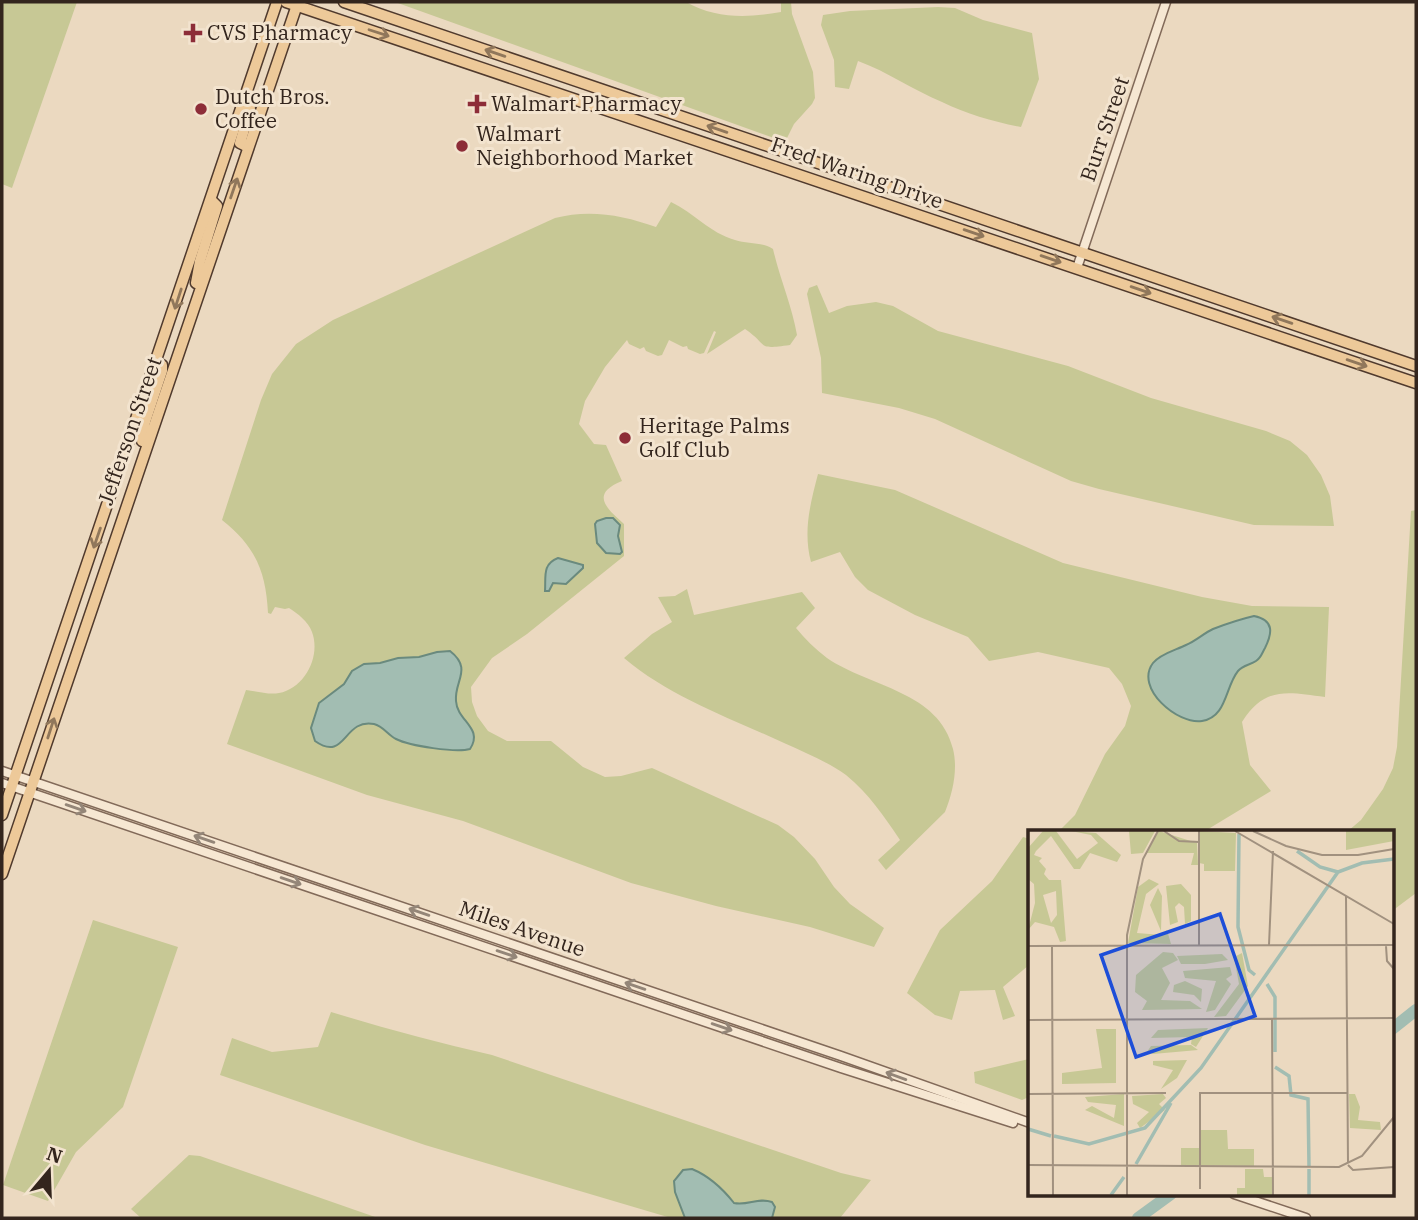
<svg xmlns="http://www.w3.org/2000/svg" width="1418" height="1220" font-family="'IBM Plex Serif',serif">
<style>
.green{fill:#c7c895}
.water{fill:#a2bdb2;stroke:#6a8a7e;stroke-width:2}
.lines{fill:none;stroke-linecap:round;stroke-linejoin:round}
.river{stroke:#a2bdb2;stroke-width:12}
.minor-casing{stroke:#826a59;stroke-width:11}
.major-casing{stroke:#503a2d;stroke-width:13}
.minor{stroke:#f6e7d2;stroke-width:8}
.major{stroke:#edc999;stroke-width:10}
.oneway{stroke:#90775b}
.oneway2{stroke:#948678}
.poi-dot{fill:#8d2d38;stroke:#f3e4cf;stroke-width:2.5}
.labels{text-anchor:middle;stroke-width:6;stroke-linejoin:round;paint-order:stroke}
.poi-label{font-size:21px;fill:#33251d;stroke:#f3e4cf;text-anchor:start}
.street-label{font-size:21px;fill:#33251d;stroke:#f3e4cf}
.inset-river{fill:none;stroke:#a2bdb2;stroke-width:3.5}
.inset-road{fill:none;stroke:#a1917f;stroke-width:2}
.view{fill:#1d4ed8;fill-opacity:0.15;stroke:#1d4ed8;stroke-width:3.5}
.inset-edge{fill:none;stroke:#33251d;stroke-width:3.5}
</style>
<rect width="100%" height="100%" fill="#ebd9c0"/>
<!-- green -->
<g class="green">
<path d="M2 2H77L12 188 2 184Z"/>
<path d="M395 2H686C716 19 748 18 781 12V2H791L792 14 813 72 815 98 812 104 794 124 785 142Z"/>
<path d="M938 7 955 8 983 20 1032 33 1039 79 1021 127C994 122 967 114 942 102 913 90 888 72 858 61L849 89 835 87 834 60 821 25 823 15 850 11Z"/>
<path d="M671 202C694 213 710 233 735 240 747 244 763 242 773 249 780 279 792 306 797 335L790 345C755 350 770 346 745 329L707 354 716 332 714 331 704 353 700 354 688 349 687 346 683 347 669 340 662 355 658 356 646 351 644 347 640 349 629 344 627 340 605 367 585 401 579 424 594 444 606 445 622 481C590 494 606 508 624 524V556L527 634 492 658 471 687 472 702 477 716 488 731 507 741H551L583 767 605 777 621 776 652 768 778 825 794 837 815 859 834 887 850 904 884 928 874 947 810 927 716 906 631 883 463 821 367 795 227 744 246 690C256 691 269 695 279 693 305 688 321 656 312 632 308 621 298 614 289 608L285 609 275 607 271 614 268 613C266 571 255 546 222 520L261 400 272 374 296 344 333 320 555 218C589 209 623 215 656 227Z"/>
<path d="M817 285 829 313 847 306 876 302 893 306 938 331 1068 366 1151 398 1266 431 1290 441 1307 455 1321 475 1330 496 1334 526 1254 525 1099 489 1071 481 935 419 899 408 822 393 821 358 807 294 809 288Z"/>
<path d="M818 474 895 490 1063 563 1202 597 1252 606 1329 607 1325 697C1287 692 1265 686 1242 722L1250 765 1271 791 1205 831H1059L1075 815 1105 754 1125 726 1131 706 1122 684 1109 668 1038 652 989 661 968 637 915 615 868 590 855 577 840 552 811 562C803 531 810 505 818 474Z"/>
<path d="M1416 510V893L1392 911V832L1348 831 1361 820 1383 789 1393 768 1397 747 1411 511Z"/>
<path d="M687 589 694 615 802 592 815 608 796 628C805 639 815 649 827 658 869 687 939 691 953 749 958 769 953 792 945 812L886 870 878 860 900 840C884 816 869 794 846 775 828 762 804 752 784 743 730 718 670 697 624 658L652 634 672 622 658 597 675 596Z"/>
<path d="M1023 837 1030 839 1029 965 1003 987 1015 1016 1003 1020 995 990 960 991 952 1020 935 1015 907 993 940 930 992 881Z"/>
<path d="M93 920 178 947 123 1107 76 1152 48 1201 3 1185Z"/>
<path d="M331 1012C384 1028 438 1043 492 1055L841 1173 871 1180 840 1218H671L425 1145 220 1075 232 1038 272 1052 318 1047Z"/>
<path d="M1029 1059V1097L1022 1100 975 1083 974 1072Z"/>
<path d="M189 1155 200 1156 378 1218H141L131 1209Z"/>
</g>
<!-- water -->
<g class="water">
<path d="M606 518H613L620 525 618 536 622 552 620 554 606 553 597 543 595 524 597 521Z"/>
<path d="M558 558 583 565V568L566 584 553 583 549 591H545C546 577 542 564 558 558Z"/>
<path d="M1254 616C1275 620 1272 634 1265 648 1262 653 1261 658 1256 661 1250 665 1243 665 1238 671 1225 687 1227 717 1202 721 1178 725 1134 688 1153 663 1160 654 1176 650 1186 645 1196 641 1204 633 1213 629 1226 624 1241 619 1254 616Z"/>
<path d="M450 651C473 669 454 681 456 701 457 721 484 728 470 749 456 753 410 746 396 739 388 735 383 726 374 724 343 718 346 763 315 741L311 728 319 703 344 684 352 671 364 664 380 663 398 658 419 657 437 652Z"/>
<path d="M692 1169C709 1176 723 1189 734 1203 748 1206 758 1197 772 1202L775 1207 772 1218H685L675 1192 674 1181 683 1170Z"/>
</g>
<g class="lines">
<!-- river -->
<g class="river">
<path d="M1392 1029 1416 1010"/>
<path d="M1138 1218 1171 1194"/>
</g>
<defs>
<g id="minor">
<path d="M1077 268 1166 2"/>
<path d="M2 771 841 1056 1030 1123"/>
<path d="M2 783 841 1068 1013 1123"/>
<path d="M1234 1194 1306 1218"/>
</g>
<g id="major">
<path d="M286 2 1416 383"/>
<path d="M344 2 1416 366"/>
<path d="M248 147 240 143 250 110 249 94"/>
<path d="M196 283 200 261 217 206 211 200"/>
<path d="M142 441 145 422 162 371V365L157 362"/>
<path d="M2 815 277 2"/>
<path d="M2 874 298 2"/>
</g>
</defs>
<!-- minor casing -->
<use href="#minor" class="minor-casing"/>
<!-- major casing -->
<use href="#major" class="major-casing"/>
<!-- minor -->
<use href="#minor" class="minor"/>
<!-- major -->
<use href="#major" class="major"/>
</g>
<!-- one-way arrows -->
<defs><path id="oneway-shaft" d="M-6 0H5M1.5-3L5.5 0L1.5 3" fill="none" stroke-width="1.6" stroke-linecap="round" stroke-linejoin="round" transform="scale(1.75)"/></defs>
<g class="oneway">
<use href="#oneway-shaft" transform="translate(379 33) rotate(18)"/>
<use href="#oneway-shaft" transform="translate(495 53) rotate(-161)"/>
<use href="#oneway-shaft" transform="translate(717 129) rotate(-161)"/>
<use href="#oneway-shaft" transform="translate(234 188) rotate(-71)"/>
<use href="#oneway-shaft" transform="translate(974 233) rotate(19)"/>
<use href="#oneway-shaft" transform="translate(1051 259) rotate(19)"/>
<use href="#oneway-shaft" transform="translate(1141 290) rotate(19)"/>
<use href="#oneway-shaft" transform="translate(178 299) rotate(108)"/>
<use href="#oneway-shaft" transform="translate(1282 320) rotate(-161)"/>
<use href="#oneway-shaft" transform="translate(1357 363) rotate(19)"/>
<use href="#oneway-shaft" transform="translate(97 538) rotate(109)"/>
<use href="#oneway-shaft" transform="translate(51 728) rotate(-72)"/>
</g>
<g class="oneway2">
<use href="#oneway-shaft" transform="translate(76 808) rotate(19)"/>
<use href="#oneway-shaft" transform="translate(204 839) rotate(-161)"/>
<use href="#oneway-shaft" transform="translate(291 881) rotate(19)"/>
<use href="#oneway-shaft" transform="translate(419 912) rotate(-161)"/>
<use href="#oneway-shaft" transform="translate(507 954) rotate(19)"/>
<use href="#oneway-shaft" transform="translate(635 986) rotate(-161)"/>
<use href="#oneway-shaft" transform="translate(722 1027) rotate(19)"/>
<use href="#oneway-shaft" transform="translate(896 1076) rotate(-160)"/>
</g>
<!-- markers -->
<g class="poi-dot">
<path d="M189.5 22.5h7v7h7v7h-7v7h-7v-7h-7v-7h7z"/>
<path d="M473.5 93.5h7v7h7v7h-7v7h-7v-7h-7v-7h7z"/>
<circle cx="201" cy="109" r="7"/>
<circle cx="462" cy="146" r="7"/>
<circle cx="625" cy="438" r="7"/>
</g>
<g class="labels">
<!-- poi labels -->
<g class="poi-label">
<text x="207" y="40">CVS Pharmacy</text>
<text x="215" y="104">Dutch Bros.<tspan x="215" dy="24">Coffee</tspan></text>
<text x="491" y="111">Walmart Pharmacy</text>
<text x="476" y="141">Walmart<tspan x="476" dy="24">Neighborhood Market</tspan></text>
<text x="639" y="433">Heritage Palms<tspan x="639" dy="24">Golf Club</tspan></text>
</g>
<!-- street labels -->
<g class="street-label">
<text transform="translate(1105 129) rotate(-71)" y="7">Burr Street</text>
<text transform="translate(857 173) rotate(19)" y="7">Fred Waring Drive</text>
<text transform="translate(130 431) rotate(-71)" y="7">Jefferson Street</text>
<text transform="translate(522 929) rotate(19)" y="7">Miles Avenue</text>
</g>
</g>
<!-- overview -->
<g transform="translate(1028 830)">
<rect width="366" height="366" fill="#ebd9c0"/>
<path d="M15 1H28L49 29 70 13 63 5 43 1 68 3 93 25 89 32 62 23 52 39H46L23 6 8 21 6 25 14 28 11 31 18 39 16 44 21 50H33L38 111 32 112 26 97 7 92 0 100 7 73 6 54 0 49V18ZM28 61 29 85 23 93 15 65ZM101 1H127L115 23 103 24ZM131 1 169 13 170 35H163L166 23H118ZM172 1 208 3 207 41H176V34L171 33ZM318 1H366V11L318 20ZM121 49 131 54 118 64 109 103 134 105 139 100 143 114 100 113 110 57ZM153 54 163 65V91L157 94 156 77 151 73 147 77 150 92 142 95 138 56ZM130 58 134 66 133 101 122 75ZM135 122 145 123 150 130 134 138 142 153 133 170 162 171 174 179 114 180 119 171 107 162 108 145ZM214 123 220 156 198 186 186 187 211 154 206 127ZM194 124 200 130 177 134H153L149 126ZM202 137 204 145 198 149 203 154 187 180 178 182 188 151 157 148 155 141ZM157 151 174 159 173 172 166 165 145 162 146 155ZM180 198 168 217 163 214 164 207 123 208 130 200ZM68 199H88V253L34 254V243L74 238ZM123 216 163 215 170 220 125 224 119 222ZM159 230 149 248 133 259 145 240 125 235V231ZM96 264V296L57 280 64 276 86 288 88 275 60 272 57 267ZM135 264 138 268 131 274 137 280 112 298 109 293 121 282 105 274 104 266ZM321 264H327L332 277 330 290 352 292 353 300 322 298ZM172 300H199L200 319H226V336L153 335V318H172ZM217 339H235L236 347H244V365H209V358H217Z" fill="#c7c895" fill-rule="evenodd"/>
<path class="inset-river" d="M211 4 210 97 221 140 227 145M269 21 292 37 310 42M239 154 247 167V222M247 237 261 246 263 265 280 269 281 336M0 299 23 306M26 306 61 314 117 298 173 238 310 42 334 33 366 29M108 334 143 273M281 339V365M83 365 96 347"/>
<path class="inset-road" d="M136 1 151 11 171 12M171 1V116M207 1 366 94M225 1 258 16 294 25H330L366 19M318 66 320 333M241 115 245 21M0 116 366 115M24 116 25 365M358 116 359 131 366 139M244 189 245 365M0 190 366 188M0 264 138 263M0 335 311 337 334 326 366 287M320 335 325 340 366 337M172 359V263H319M99 365V105L115 29 130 1"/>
<path class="view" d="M192 84 227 186 108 227 73 125Z"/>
<rect width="366" height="366" class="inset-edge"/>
</g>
<!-- border -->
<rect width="1418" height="1220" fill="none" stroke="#33251d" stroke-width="7"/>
<!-- north arrow -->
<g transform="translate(49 1171) rotate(19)" stroke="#f3e4cf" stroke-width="5" paint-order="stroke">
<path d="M0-5L12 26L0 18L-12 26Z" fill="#33251d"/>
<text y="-10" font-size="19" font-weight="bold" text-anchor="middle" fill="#33251d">N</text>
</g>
</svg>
